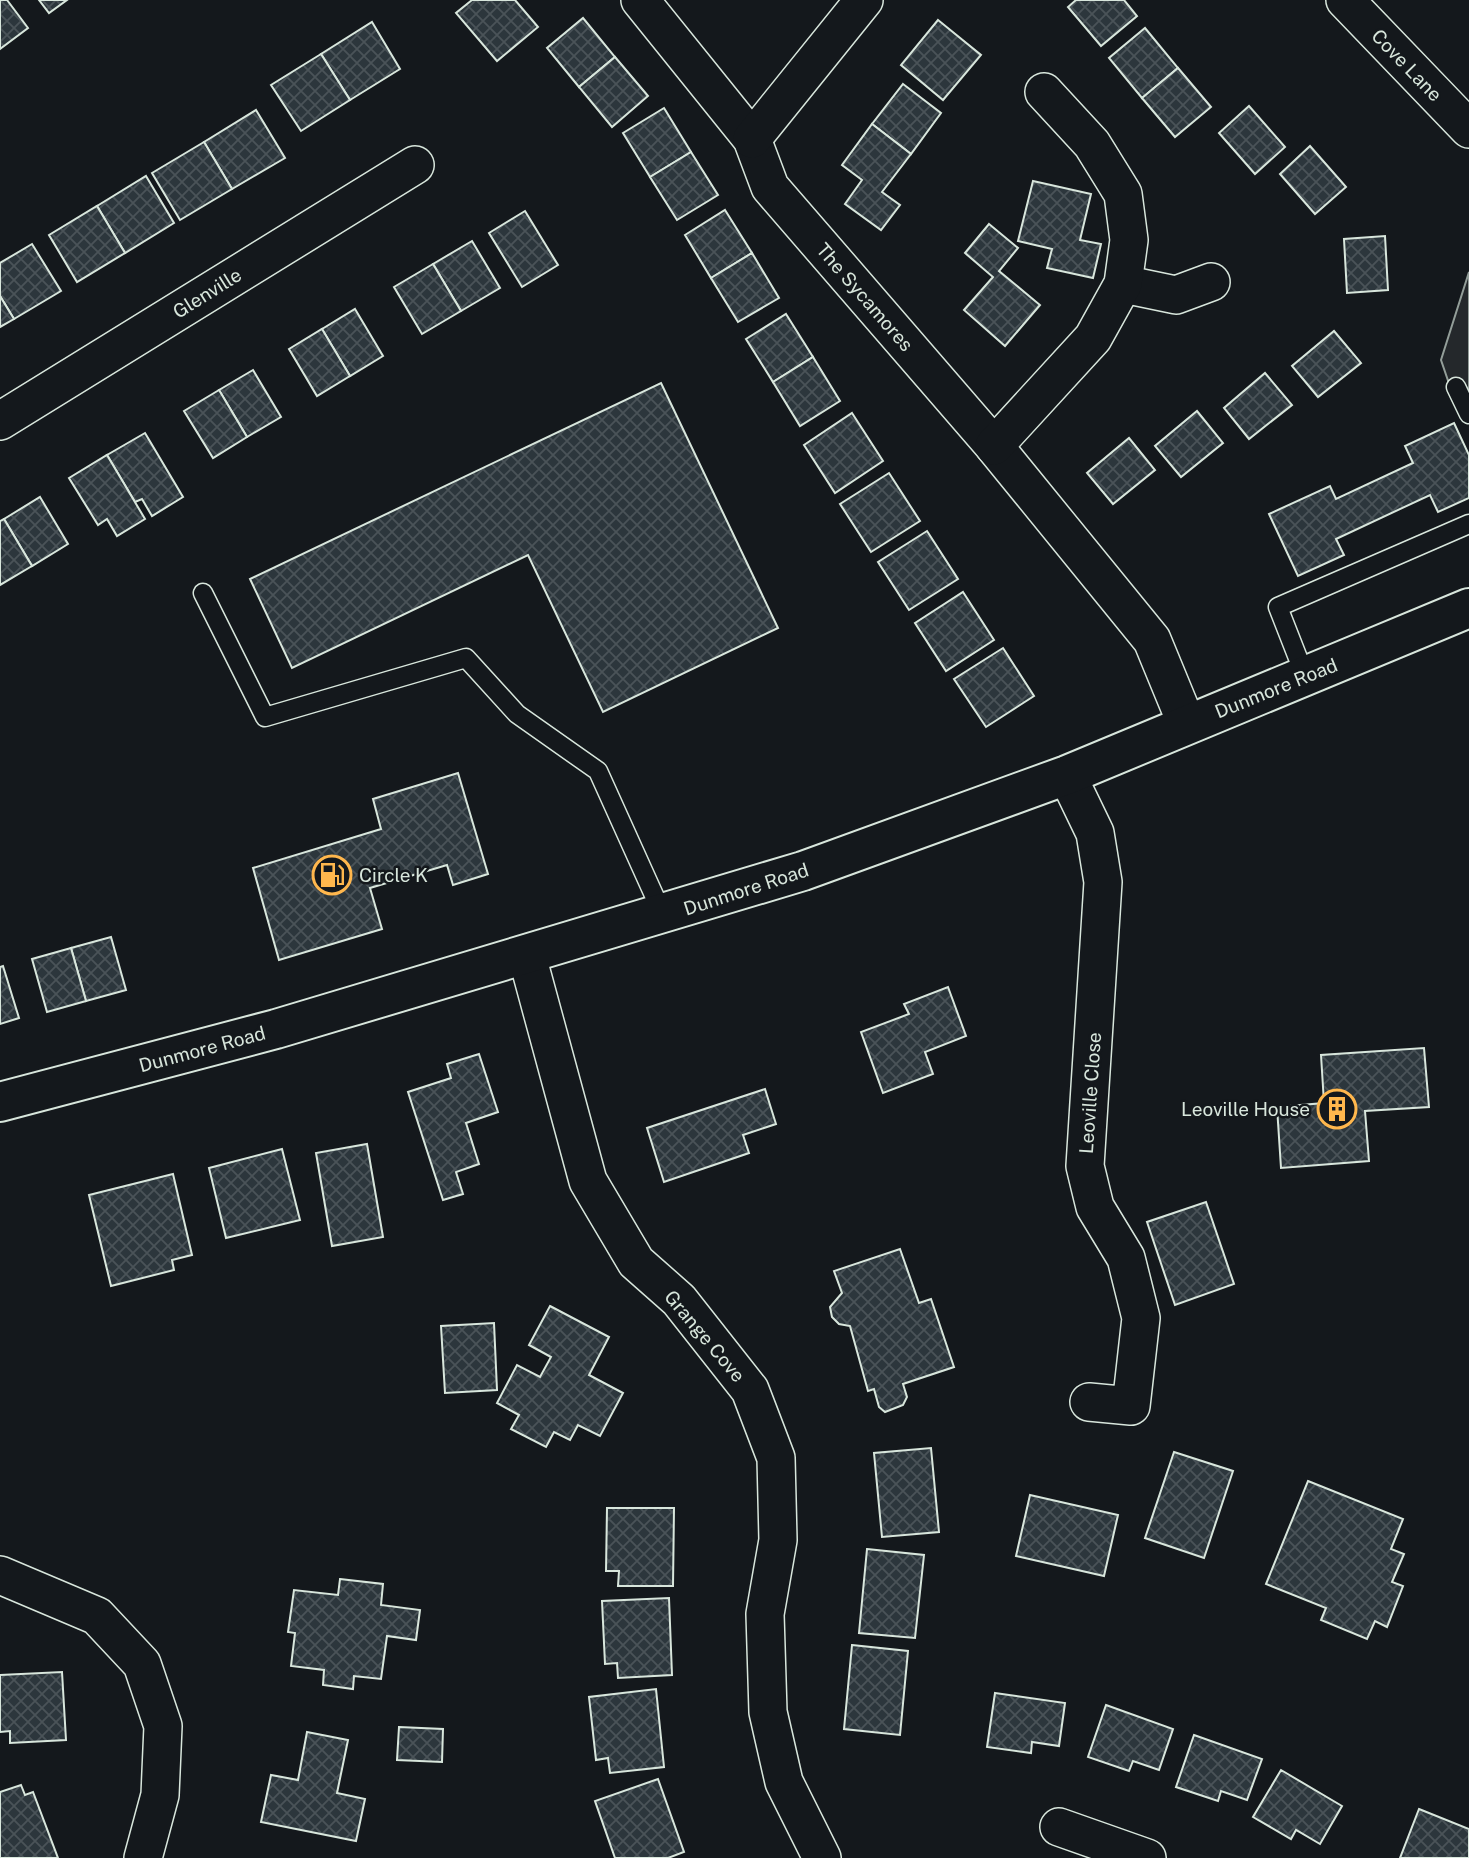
<svg xmlns="http://www.w3.org/2000/svg" width="1469" height="1858" font-family="'Public Sans',sans-serif">
<style>
.parking{fill:#24282b;stroke:#939e99;stroke-width:2}
.building{fill:url(#building-cross-hatch);stroke:#d8e6dc;stroke-width:2}
.lines{fill:none;stroke-linecap:round;stroke-linejoin:round}
.service-casing{stroke:#d8e6dc;stroke-width:21}
.minor-casing{stroke:#d8e6dc;stroke-width:40}
.secondary-casing{stroke:#d8e6dc;stroke-width:42}
.service{stroke:#14181c;stroke-width:18}
.minor{stroke:#14181c;stroke-width:37}
.secondary{stroke:#14181c;stroke-width:38}
.labels{text-anchor:middle;stroke-width:5;stroke-linejoin:round;paint-order:stroke}
.street-label{font-size:19px;fill:#d8e6dc;stroke:#14181c}
.poi-label{font-size:19px;fill:#d8e6dc;stroke:#14181c;text-anchor:start}
</style>
<defs>
<pattern id="building-cross-hatch" width="8" height="8" patternUnits="userSpaceOnUse" patternTransform="scale(1.75)"><rect width="8" height="8" fill="#2c363c"/><path d="M0 0l8 8M0 8l8-8" fill="none" stroke="#4a5358"/></pattern>
</defs>
<rect width="100%" height="100%" fill="#14181c"/>
<!-- parking -->
<path class="parking" d="M1469 272V402L1457 407 1441 360Z"/>
<!-- building -->
<g class="building">
<path d="M0 0H7L28 28 0 49Z"/>
<path d="M39 0H67L49 13Z"/>
<path d="M472 0H515L538 27 497 61 456 13Z"/>
<path d="M1076 0H1124L1137 16 1101 46 1068 7Z"/>
<path d="M583 18 615 57 579 87 547 48Z"/>
<path d="M938 20 981 55 943 100 901 65Z"/>
<path d="M372 22 400 69 350 100 321 54Z"/>
<path d="M1145 28 1178 68 1142 98 1109 58Z"/>
<path d="M321 54 350 100 301 131 271 85Z"/>
<path d="M615 57 648 96 612 127 579 87Z"/>
<path d="M1178 68 1211 107 1175 137 1142 98Z"/>
<path d="M903 84 941 113 911 154 872 124Z"/>
<path d="M1249 106 1285 147 1255 174 1219 133Z"/>
<path d="M664 108 691 152 650 177 623 133Z"/>
<path d="M256 110 285 158 232 189 204 142Z"/>
<path d="M872 124 911 154 882 192 900 205 881 230 845 204 862 180 842 165Z"/>
<path d="M204 142 232 189 180 220 152 173Z"/>
<path d="M1310 146 1346 187 1315 214 1280 174Z"/>
<path d="M691 152 718 195 677 220 650 177Z"/>
<path d="M146 176 174 223 125 253 97 206Z"/>
<path d="M1033 181 1091 194 1080 240 1101 244 1093 278 1047 268 1052 249 1018 241Z"/>
<path d="M97 206 125 253 77 282 49 235Z"/>
<path d="M725 210 752 253 711 278 685 235Z"/>
<path d="M525 211 558 265 522 287 489 233Z"/>
<path d="M989 224 1018 248 999 271 1040 305 1005 346 964 310 993 277 965 253Z"/>
<path d="M1385 236 1388 290 1347 293 1344 239Z"/>
<path d="M472 241 500 288 461 311 433 264Z"/>
<path d="M32 244 61 291 14 319 0 296V263Z"/>
<path d="M752 253 779 298 738 322 711 278Z"/>
<path d="M433 264 461 311 422 334 394 287Z"/>
<path d="M0 296 14 319 0 327Z"/>
<path d="M355 309 383 356 350 376 322 329Z"/>
<path d="M786 314 813 357 773 382 746 339Z"/>
<path d="M322 329 350 376 317 396 289 349Z"/>
<path d="M1334 331 1361 363 1318 397 1292 366Z"/>
<path d="M813 357 840 401 800 426 773 382Z"/>
<path d="M253 370 281 417 247 437 219 390Z"/>
<path d="M1265 373 1292 405 1249 439 1224 408Z"/>
<path d="M661 383 778 628 603 712 528 555 292 668 250 579Z"/>
<path d="M219 390 247 437 213 458 184 411Z"/>
<path d="M1197 411 1223 443 1181 477 1155 446Z"/>
<path d="M852 413 883 461 835 493 804 445Z"/>
<path d="M1454 423 1469 455V498L1438 512 1430 495 1336 539 1344 555 1298 576 1269 514 1330 486 1336 499 1413 463 1405 446Z"/>
<path d="M145 433 183 497 152 516 142 499 135 502 107 455Z"/>
<path d="M1129 438 1155 470 1113 504 1087 473Z"/>
<path d="M107 455 145 519 117 536 107 519 98 525 69 478Z"/>
<path d="M889 473 920 521 871 552 840 504Z"/>
<path d="M40 497 68 544 32 566 4 519Z"/>
<path d="M4 519 32 566 0 585V521Z"/>
<path d="M927 531 958 579 909 610 878 562Z"/>
<path d="M963 592 994 640 946 671 915 623Z"/>
<path d="M1003 648 1034 696 986 727 954 679Z"/>
<path d="M458 773 488 874 453 885 447 865 370 888 382 929 279 960 253 868 381 829 373 799Z"/>
<path d="M111 937 126 990 86 1001 71 948Z"/>
<path d="M71 948 86 1001 47 1012 32 959Z"/>
<path d="M3 966 19 1018 0 1024V967Z"/>
<path d="M948 987 966 1036 925 1052 933 1074 883 1093 861 1032 909 1014 904 1004Z"/>
<path d="M1424 1048 1429 1107 1365 1111 1369 1161 1281 1168 1277 1107 1324 1103 1321 1055Z"/>
<path d="M479 1054 498 1112 466 1123 479 1164 456 1172 463 1194 443 1200 408 1092 451 1078 447 1064Z"/>
<path d="M765 1089 776 1124 743 1135 749 1153 664 1182 647 1128Z"/>
<path d="M367 1144 383 1237 332 1246 316 1153Z"/>
<path d="M282 1149 300 1220 226 1238 209 1168Z"/>
<path d="M173 1174 192 1255 172 1260 174 1270 111 1286 89 1195Z"/>
<path d="M1206 1202 1234 1284 1175 1305 1147 1222Z"/>
<path d="M900 1249 919 1303 931 1299 954 1367 903 1384 907 1397 903 1405 885 1412 879 1407 874 1389 868 1391 850 1326 839 1324 832 1317 830 1307 842 1293 834 1271Z"/>
<path d="M550 1306 609 1337 589 1375 623 1393 600 1436 578 1425 570 1440 554 1432 546 1447 511 1429 519 1415 497 1403 517 1365 540 1377 551 1357 529 1345Z"/>
<path d="M494 1323 497 1390 445 1393 441 1326Z"/>
<path d="M931 1448 939 1532 882 1537 874 1453Z"/>
<path d="M1174 1452 1233 1471 1204 1558 1145 1538Z"/>
<path d="M1308 1481 1403 1519 1391 1549 1404 1554 1392 1582 1403 1586 1387 1627 1375 1621 1367 1639 1321 1620 1326 1608 1266 1584Z"/>
<path d="M1030 1495 1118 1515 1104 1576 1016 1556Z"/>
<path d="M607 1508H674L673 1586H618L619 1571H606Z"/>
<path d="M867 1549 924 1555 915 1638 859 1633Z"/>
<path d="M340 1579 383 1584 381 1605 420 1610 416 1640 387 1636 381 1679 354 1676 353 1689 323 1685 324 1670 291 1666 295 1633 288 1632 294 1590 338 1595Z"/>
<path d="M669 1598 672 1675 618 1678 617 1663 605 1664 602 1601Z"/>
<path d="M852 1645 908 1651 900 1735 844 1729Z"/>
<path d="M62 1672 66 1740 10 1743V1731L0 1732V1675Z"/>
<path d="M656 1689 664 1767 610 1773 608 1758 596 1760 589 1697Z"/>
<path d="M995 1693 1065 1703 1059 1746 1032 1742 1031 1753 987 1747Z"/>
<path d="M1106 1705 1173 1729 1159 1770 1133 1761 1129 1771 1088 1757Z"/>
<path d="M399 1727 443 1729 442 1762 397 1760Z"/>
<path d="M307 1732 348 1740 337 1793 365 1799 356 1841 261 1822 271 1775 298 1780Z"/>
<path d="M1194 1735 1262 1759 1247 1800 1221 1791 1218 1801 1176 1787Z"/>
<path d="M1281 1770 1342 1806 1320 1844 1296 1830 1291 1839 1253 1817Z"/>
<path d="M658 1779 684 1852 668 1858H615L595 1801Z"/>
<path d="M21 1785 25 1795 33 1792 58 1858H0V1792Z"/>
<path d="M1419 1809 1469 1829V1858H1400Z"/>
</g>
<g class="lines">
<defs>
<g id="service">
<path d="M1456 387 1469 414"/>
<path d="M203 593 265 717 466 658 517 714 598 771 663 915"/>
<path d="M1305 676 1278 607 1469 524"/>
</g>
<g id="minor">
<path d="M640 0 752 139 770 187 994 446 1152 640 1187 725"/>
<path d="M1345 0 1469 129"/>
<path d="M752 139 864 0"/>
<path d="M1123 284 1176 295 1211 282"/>
<path d="M0 421 415 165"/>
<path d="M994 446 1093 338 1123 284 1129 240 1123 194 1092 144 1044 92"/>
<path d="M1067 775 1095 833 1103 882 1085 1166 1095 1207 1126 1258 1141 1318 1131 1406 1089 1402"/>
<path d="M527 956 588 1181 636 1262 679 1300 750 1390 776 1458 778 1540 765 1614 768 1712 784 1782 822 1858"/>
<path d="M0 1575 97 1616 142 1664 163 1726 160 1795 143 1858"/>
<path d="M1059 1827 1147 1858"/>
</g>
<path id="secondary" d="M0 1102 276 1029 803 871 1067 775 1469 608"/>
</defs>
<!-- service casing -->
<use href="#service" class="service-casing"/>
<!-- minor casing -->
<use href="#minor" class="minor-casing"/>
<!-- secondary casing -->
<use href="#secondary" class="secondary-casing"/>
<!-- service -->
<use href="#service" class="service"/>
<!-- minor -->
<use href="#minor" class="minor"/>
<!-- secondary -->
<use href="#secondary" class="secondary"/>
</g>
<!-- icons -->
<defs>
<symbol id="fuel-ring" viewBox="-11 -11 22 22"><circle r="9.5" fill="#14181c" stroke="#ffb74d" stroke-width="1.5"/><path d="M-5.5-6h7V0h2V4h1.3V-2.5L3-4.5l.8-.8L6-3V5H2.5V1h-1V6h-7ZM-4.2-4.7v3.2H.2V-4.7Z" fill="#ffb74d"/></symbol>
<symbol id="building-ring" viewBox="-11 -11 22 22"><circle r="9.5" fill="#14181c" stroke="#ffb74d" stroke-width="1.5"/><path d="M-4-6H4V6H1V3H-1V6H-4ZM-2.5-4.3h1.7v1.8h-1.7ZM.8-4.3h1.7v1.8H.8ZM-2.5-1h1.7V.8h-1.7ZM.8-1h1.7V.8H.8Z" fill="#ffb74d"/></symbol>
</defs>
<g fill-rule="evenodd">
<use href="#fuel-ring" x="310" y="853" width="44" height="44"/>
<use href="#building-ring" x="1315" y="1087" width="44" height="44"/>
</g>
<g class="labels">
<!-- street labels -->
<g class="street-label">
<text transform="translate(1407 65) rotate(46)" y="7">Cove Lane</text>
<text transform="translate(207 293) rotate(-32)" y="7">Glenville</text>
<text transform="translate(865 297) rotate(49)" y="7">The Sycamores</text>
<text transform="translate(1276 688) rotate(-22)" y="7">Dunmore Road</text>
<text transform="translate(746 889) rotate(-18)" y="7">Dunmore Road</text>
<text transform="translate(202 1049) rotate(-15)" y="7">Dunmore Road</text>
<text transform="translate(1090 1093) rotate(-86)" y="7">Leoville Close</text>
<text transform="translate(705 1336) rotate(50)" y="7">Grange Cove</text>
</g>
<!-- poi labels -->
<g class="poi-label">
<text x="359" y="882">Circle K</text>
<text x="1310" y="1116" text-anchor="end">Leoville House</text>
</g>
</g>
</svg>
